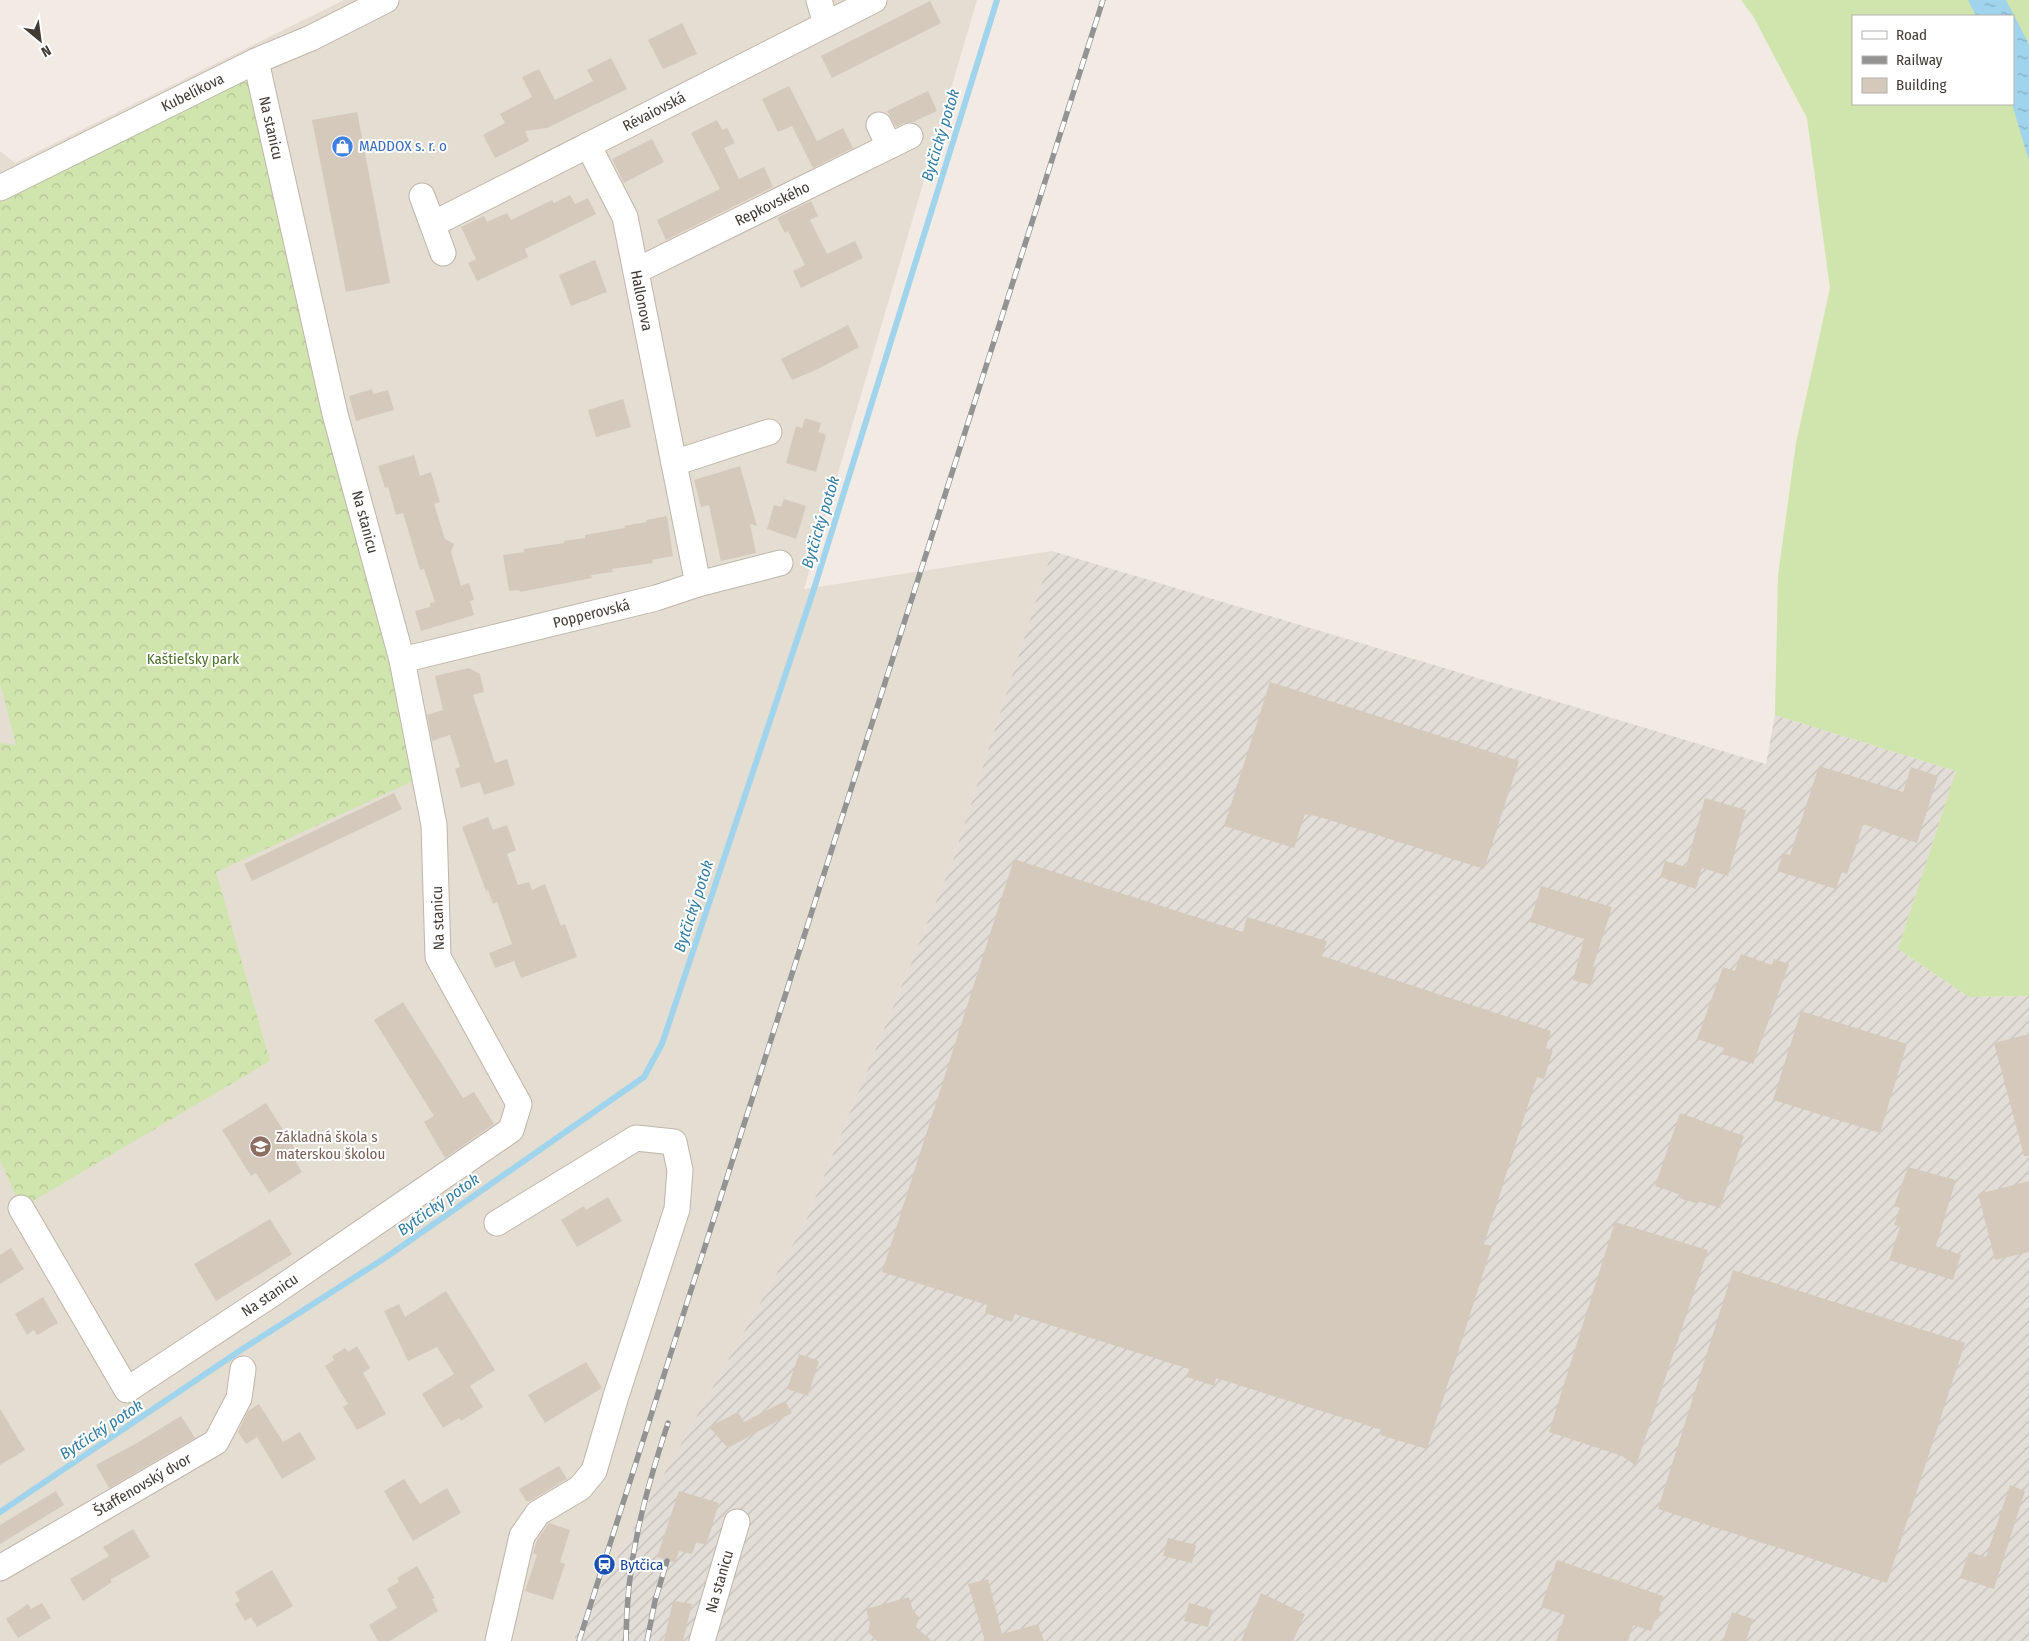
<svg xmlns="http://www.w3.org/2000/svg" width="2029" height="1641" font-family="'Fira Sans Condensed',sans-serif">
<style>
.residential{fill:#e4ddd1}
.industrial{fill:url(#industrial-furrows)}
.grass{fill:#d0e4ad;fill-rule:evenodd}
.forest{fill:url(#forest-crowns)}
.water{fill:url(#water-ripples)}
.lines{fill:none;stroke-linecap:round;stroke-linejoin:round}
.stream{stroke:#a0d4ec;stroke-width:6}
.building{fill:#d5c9bc}
.minor-casing{stroke:#bfb5a9;stroke-width:27}
.minor{stroke:#fff;stroke-width:25}
.rail-casing{stroke:#939393;stroke-width:5.5}
.rail{stroke:#fff;stroke-width:4;stroke-dasharray:11;stroke-linecap:butt}
.labels{text-anchor:middle;stroke-width:4;stroke-linejoin:round;paint-order:stroke}
.street-label{font-size:15px;fill:#423b34;stroke:#fff}
.shop-label{font-size:15px;fill:#366cbe;stroke:#fff;text-anchor:start}
.park-label{font-size:15px;fill:#4b712a;stroke:#fff}
.education-label{font-size:15px;fill:#785e54;stroke:#fff;text-anchor:start}
.transit-label{font-size:15px;fill:#164399;stroke:#fff;text-anchor:start}
.water-label{font-size:16px;font-style:italic;fill:#307ca1;stroke:#fff}
</style>
<defs>
<pattern id="industrial-furrows" width="10" height="10" patternUnits="userSpaceOnUse" patternTransform="scale(1.25)"><rect width="10" height="10" fill="#e3ddd8"/><path d="M-1 1l2-2M0 10L10 0M9 11l2-2" fill="none" stroke="#c4bfba"/></pattern>
<pattern id="forest-crowns" width="20" height="18" patternUnits="userSpaceOnUse" patternTransform="scale(1.25)"><rect width="20" height="18" fill="#d0e4ad"/><path d="M2 6a3 3 0 1 1 6 0M12 15a3 3 0 1 1 6 0" fill="none" stroke="#b4c495"/></pattern>
<pattern id="water-ripples" width="26" height="14" patternUnits="userSpaceOnUse" patternTransform="scale(1.25)"><rect width="26" height="14" fill="#a0d4ec"/><path d="M2 4q2-2 4 0t4 0M15 11q2-2 4 0t4 0" fill="none" stroke="#84adc0"/></pattern>
</defs>
<rect width="100%" height="100%" fill="#f1ebe3"/>
<!-- residential -->
<path class="residential" d="M344 0H977L804 589 1052 551 953 860 805 1223 577 1629 574 1641H0V151L15 163Z"/>
<!-- industrial -->
<path class="industrial" d="M1052 551 1766 764 1775 715 1956 771 1898 949 1969 997 2029 996V1641H574L577 1629 805 1223 953 860Z"/>
<!-- grass -->
<path class="grass" d="M1741 0H2029V996L1969 997 1898 949 1956 771 1775 715 1778 576 1796 443 1830 288 1807 118 1753 16ZM1853 16H2013V104H1853Z"/>
<!-- forest -->
<path class="forest" d="M236 78 252 85 393 662 415 780 216 872 270 1061 21 1208 0 1160V743L16 745 0 683V198Z"/>
<!-- water -->
<path class="water" d="M1968 0H2006L2029 44V161L2012 104 2013 16H1976Z"/>
<g class="lines">
<!-- stream -->
<path class="stream" d="M0 1512 241 1350 385 1258 644 1077 662 1044 813 592 997 0"/>
</g>
<!-- building -->
<g class="building">
<path d="M930 1 941 23 832 78 821 56Z"/>
<path d="M682 23 697 54 663 69 648 40Z"/>
<path d="M611 58 627 89 547 128 525 131 529 141 495 158 483 135 505 123 500 114 532 97 522 77 539 69 555 100 593 81 587 70Z"/>
<path d="M789 86 817 141 843 128 853 148 813 168 792 126 778 132 762 99Z"/>
<path d="M928 91 937 111 913 122 904 123 896 127 887 111Z"/>
<path d="M357 112 390 283 346 292 312 120Z"/>
<path d="M717 120 722 130 727 128 735 143 724 148 739 179 764 167 773 187 666 240 657 220 720 189 691 133Z"/>
<path d="M652 139 664 162 624 183 612 159Z"/>
<path d="M570 195 575 204 588 198 596 214 525 249 528 257 477 281 468 263 476 259 461 227 484 216 487 222 507 213 511 220 552 200 554 203Z"/>
<path d="M811 201 818 216 810 220 827 254 855 241 863 258 801 288 793 271 805 265 788 231 785 233 777 218Z"/>
<path d="M595 260 607 292 571 306 559 275Z"/>
<path d="M848 325 859 347 818 369 792 380 781 359Z"/>
<path d="M372 389 373 394 388 390 394 410 356 421 349 396Z"/>
<path d="M623 399 631 427 596 437 588 410Z"/>
<path d="M805 418 821 423 818 432 826 435 816 472 786 463 796 426 802 428Z"/>
<path d="M414 455 420 476 431 472 440 502 434 504 445 539 454 544 451 552 461 586 469 583 474 600 470 601 474 615 421 631 415 611 430 607V603L435 602 424 569 420 570 403 513 396 515 388 487 385 488 378 466Z"/>
<path d="M740 466 757 526 750 524 756 553 721 561 709 505 701 507 694 480Z"/>
<path d="M784 499 806 506 796 539 767 529 774 505 781 507Z"/>
<path d="M667 516 673 556 652 560 653 563 612 569 613 572 591 575 592 578 520 592 519 590 509 591 503 555 524 552V549L564 543V541L585 538V535L625 528 624 526 646 522V520Z"/>
<path d="M469 668 480 674 484 692 473 695 495 763 507 759 515 785 484 795 480 782 461 788 455 769 460 767 450 735 432 741 427 715 443 710 435 676Z"/>
<path d="M1270 682 1519 761 1484 869 1320 817 1305 814 1294 848 1224 826Z"/>
<path d="M1819 766 1903 792 1911 767 1938 776 1917 843 1863 824 1847 874 1842 872 1836 889 1777 871 1783 853 1790 855Z"/>
<path d="M394 793 402 809 252 881 244 864Z"/>
<path d="M1705 798 1746 810 1728 876 1702 868 1696 889 1660 877 1665 861 1686 867Z"/>
<path d="M488 817 493 830 507 825 516 850 507 854 518 885 529 882 532 890 545 884 561 926 565 924 577 957 521 978 514 961 495 968 489 953 512 944 497 902 493 904 488 890 486 891 462 827Z"/>
<path d="M1014 859 1243 932 1247 917 1327 941 1322 956 1551 1031 1546 1048 1553 1050 1544 1079 1537 1077 1484 1244 1492 1246 1427 1449 1380 1435 1382 1430 1216 1378 1214 1386 1187 1377 1189 1369 1015 1314 1012 1322 985 1313 987 1305 882 1272Z"/>
<path d="M1541 886 1612 907 1593 967 1596 968 1591 985 1573 980 1584 939 1530 922Z"/>
<path d="M1741 954 1772 965 1774 959 1789 964 1753 1064 1722 1054 1724 1048 1697 1039 1723 967 1735 971Z"/>
<path d="M403 1002 463 1098 474 1092 494 1124 445 1158 424 1122 434 1116 374 1020Z"/>
<path d="M1801 1011 1907 1044 1880 1133 1773 1100Z"/>
<path d="M2029 1034V1156H2024L1994 1043Z"/>
<path d="M266 1103 295 1149 290 1152 302 1172 269 1193 256 1173 251 1176 222 1130Z"/>
<path d="M1680 1113 1744 1136 1720 1208 1698 1201V1204L1679 1198 1681 1195 1655 1186Z"/>
<path d="M1908 1167 1956 1180 1936 1246 1961 1255 1953 1280 1889 1260 1900 1227 1894 1225 1900 1208 1894 1206Z"/>
<path d="M2029 1181V1252L1995 1260 1978 1194Z"/>
<path d="M608 1197 622 1221 577 1247 561 1220 584 1206 586 1210Z"/>
<path d="M270 1219 292 1254 216 1301 194 1264Z"/>
<path d="M1615 1222 1708 1250 1636 1466 1622 1456 1549 1432Z"/>
<path d="M11 1248 24 1269 0 1284V1255Z"/>
<path d="M1733 1270 1965 1343 1887 1583 1658 1509Z"/>
<path d="M446 1291 495 1370 470 1386 483 1407 461 1421 459 1418 443 1428 422 1394 454 1374 437 1347 408 1361 384 1311 399 1304 405 1317Z"/>
<path d="M43 1297 58 1323 37 1335 34 1330 27 1335 15 1314Z"/>
<path d="M357 1346 370 1368 363 1373 386 1414 357 1430 343 1407 348 1404 325 1366 334 1360 332 1356 345 1348 348 1352Z"/>
<path d="M799 1354 819 1361 808 1396 787 1389Z"/>
<path d="M586 1362 602 1388 545 1423 528 1395Z"/>
<path d="M785 1401 792 1413 728 1448 709 1427 738 1412 744 1422Z"/>
<path d="M259 1404 283 1442 300 1432 316 1459 282 1479 257 1437 246 1444 238 1432 248 1411Z"/>
<path d="M0 1409 25 1450 0 1465Z"/>
<path d="M181 1416 195 1438 109 1488 96 1465 137 1443Z"/>
<path d="M559 1466 567 1479 530 1501H526L519 1489Z"/>
<path d="M404 1479 420 1504 447 1488 461 1513 413 1541 384 1491Z"/>
<path d="M2010 1485 2025 1491 1994 1589 1960 1578 1969 1552 1986 1557Z"/>
<path d="M56 1491 64 1505 0 1544V1525Z"/>
<path d="M679 1491 719 1503 706 1545 696 1542 692 1554 679 1551 675 1563 657 1557Z"/>
<path d="M549 1523 570 1530 560 1562 565 1564 553 1600 525 1591 537 1555 533 1553 537 1540Z"/>
<path d="M133 1529 150 1557 110 1580 112 1582 83 1601 70 1579 109 1556 103 1547Z"/>
<path d="M1168 1538 1196 1545 1192 1563 1163 1556Z"/>
<path d="M1557 1560 1663 1596 1659 1610 1662 1614 1655 1619 1651 1631 1633 1625 1628 1641H1556L1565 1615 1541 1607Z"/>
<path d="M417 1566 435 1598 432 1599 438 1611 390 1641H378L369 1625 397 1608 387 1589 399 1582 397 1578Z"/>
<path d="M272 1570 293 1606 257 1627 251 1617 245 1621 235 1604 240 1601 235 1592Z"/>
<path d="M988 1579 1002 1634 1038 1624 1044 1641H985L968 1584Z"/>
<path d="M1261 1593 1305 1614 1293 1641H1241Z"/>
<path d="M909 1597 913 1611 919 1617 916 1627 932 1641H877L868 1632 870 1623 866 1609Z"/>
<path d="M673 1601 692 1604 683 1641H664Z"/>
<path d="M42 1603 51 1618 18 1638 6 1619 28 1604 31 1609Z"/>
<path d="M1189 1603 1213 1610 1208 1627 1184 1621Z"/>
<path d="M1732 1612 1753 1619 1746 1641H1723Z"/>
</g>
<g class="lines">
<defs>
<g id="minor">
<path d="M819 0 826 24"/>
<path d="M879 125 889 146"/>
<path id="s1" d="M588 145 625 217 698 584"/>
<path id="s2" d="M0 188 256 61 311 38 386 0"/>
<path d="M422 196 443 253"/>
<path id="s3" d="M433 224 874 0"/>
<path id="s4" d="M636 271 910 136"/>
<path d="M674 463 769 432"/>
<path id="s5" d="M402 660 656 598 698 584 780 563"/>
<path id="s6" d="M21 1208 127 1390 272 1294 511 1130 519 1104 438 957 434 825 402 660 335 414 256 61"/>
<path d="M497 1223 636 1138 674 1142 680 1170 677 1209 616 1396 594 1471 580 1488 538 1513 522 1536 498 1641"/>
<path id="s7" d="M0 1568 216 1442 239 1398 243 1369"/>
<path id="s8" d="M702 1641 737 1522"/>
</g>
</defs>
<!-- minor casing -->
<use href="#minor" class="minor-casing"/>
<!-- minor -->
<use href="#minor" class="minor"/>
<defs>
<g id="rail">
<path d="M579 1641 1103 0"/>
<path d="M626 1641C626 1563 644 1496 668 1423"/>
<path d="M647 1641 655 1601 667 1561"/>
</g>
</defs>
<!-- rail casing -->
<use href="#rail" class="rail-casing"/>
<!-- rail -->
<use href="#rail" class="rail"/>
</g>
<!-- icons -->
<defs>
<symbol id="shop-disc" viewBox="-11 -11 22 22"><circle r="9.5" fill="#3f7fe0" stroke="#fff"/><path d="M-5-2.5h2.3a2.7 3.5 0 0 1 5.4 0H5L5.5 6h-11ZM-1.5-2.5h3a1.5 2.3 0 0 0-3 0Z" fill="#fff"/></symbol>
<symbol id="school-disc" viewBox="-11 -11 22 22"><circle r="9.5" fill="#8d6e63" stroke="#fff"/><path d="M0-5L7-2L0 1L-7-2ZM-4 1L0 2.5L4 1V4Q0 6-4 4Z" fill="#fff"/></symbol>
<symbol id="station-disc" viewBox="-11 -11 22 22"><circle r="9.5" fill="#1a4fb4" stroke="#fff"/><path d="M-3-6H3Q5-6 5-4V2Q5 4 3 4L4.5 6H3L1.5 4h-3L-3 6H-4.5L-3 4Q-5 4-5 2V-4Q-5-6-3-6ZM-3.5-4v3h7v-3ZM-3.5 1v1.5H-2V1ZM2 1v1.5H3.5V1Z" fill="#fff"/></symbol>
</defs>
<g fill-rule="evenodd">
<use href="#shop-disc" x="330" y="134" width="25" height="25"/>
<use href="#school-disc" x="248" y="1134" width="25" height="25"/>
<use href="#station-disc" x="592" y="1552" width="25" height="25"/>
</g>
<g class="labels">
<!-- street labels -->
<g class="street-label">
<text dy="5" stroke="none"><textPath href="#s2" startOffset="215">Kubelíkova</textPath></text>
<text dy="5" stroke="none"><textPath href="#s3" startOffset="248">Révaiovská</textPath></text>
<text transform="translate(271 128) rotate(77)" y="5">Na stanicu</text>
<text dy="5" stroke="none"><textPath href="#s4" startOffset="152">Repkovského</textPath></text>
<text dy="5" stroke="none"><textPath href="#s1" startOffset="166">Hallonova</textPath></text>
<text transform="translate(365 522) rotate(75)" y="5">Na stanicu</text>
<text dy="5" stroke="none"><textPath href="#s5" startOffset="195">Popperovská</textPath></text>
<text transform="translate(438 918) rotate(-92)" y="5">Na stanicu</text>
<text dy="5" stroke="none"><textPath href="#s6" startOffset="382">Na stanicu</textPath></text>
<text dy="5" stroke="none"><textPath href="#s7" startOffset="165">Štaffenovský dvor</textPath></text>
<text dy="5" stroke="none"><textPath href="#s8" startOffset="62">Na stanicu</textPath></text>
</g>
<!-- shop labels -->
<g class="shop-label">
<text x="359" y="151">MADDOX s. r. o</text>
</g>
<!-- park labels -->
<g class="park-label">
<text x="193" y="664">Kaštieľsky park</text>
</g>
<!-- education labels -->
<g class="education-label">
<text x="276" y="1142">Základná škola s<tspan x="276" dy="17">materskou školou</tspan></text>
</g>
<!-- transit labels -->
<g class="transit-label">
<text x="620" y="1570">Bytčica</text>
</g>
<!-- water labels -->
<g class="water-label">
<text transform="translate(940 135) rotate(-73)" y="6">Bytčický potok</text>
<text transform="translate(820 522) rotate(-73)" y="6">Bytčický potok</text>
<text transform="translate(693 906) rotate(-72)" y="6">Bytčický potok</text>
<text transform="translate(438 1204) rotate(-35)" y="6">Bytčický potok</text>
<text transform="translate(101 1429) rotate(-33)" y="6">Bytčický potok</text>
</g>
</g>
<!-- legend -->
<rect x="1852" y="15" width="162" height="90" fill="#ffffff" stroke="#b3b1ae"/>
<rect x="1862" y="31" width="25" height="8" fill="#ffffff" stroke="#b3b1ae"/>
<text x="1896" y="40" font-size="15" fill="#423b34">Road</text>
<rect x="1862" y="56" width="25" height="8" fill="#939393" stroke="#b3b1ae"/>
<text x="1896" y="65" font-size="15" fill="#423b34">Railway</text>
<rect x="1862" y="78" width="25" height="15" fill="#d5c9bc" stroke="#b3b1ae"/>
<text x="1896" y="90" font-size="15" fill="#423b34">Building</text>
<!-- north arrow -->
<g transform="translate(40 40) rotate(151)" stroke="#ffffff" stroke-width="4" paint-order="stroke">
<path d="M0-4L9 19L0 12L-9 19Z" fill="#423b34"/>
<text y="-8" font-size="14" font-weight="bold" text-anchor="middle" fill="#423b34">N</text>
</g>
</svg>
